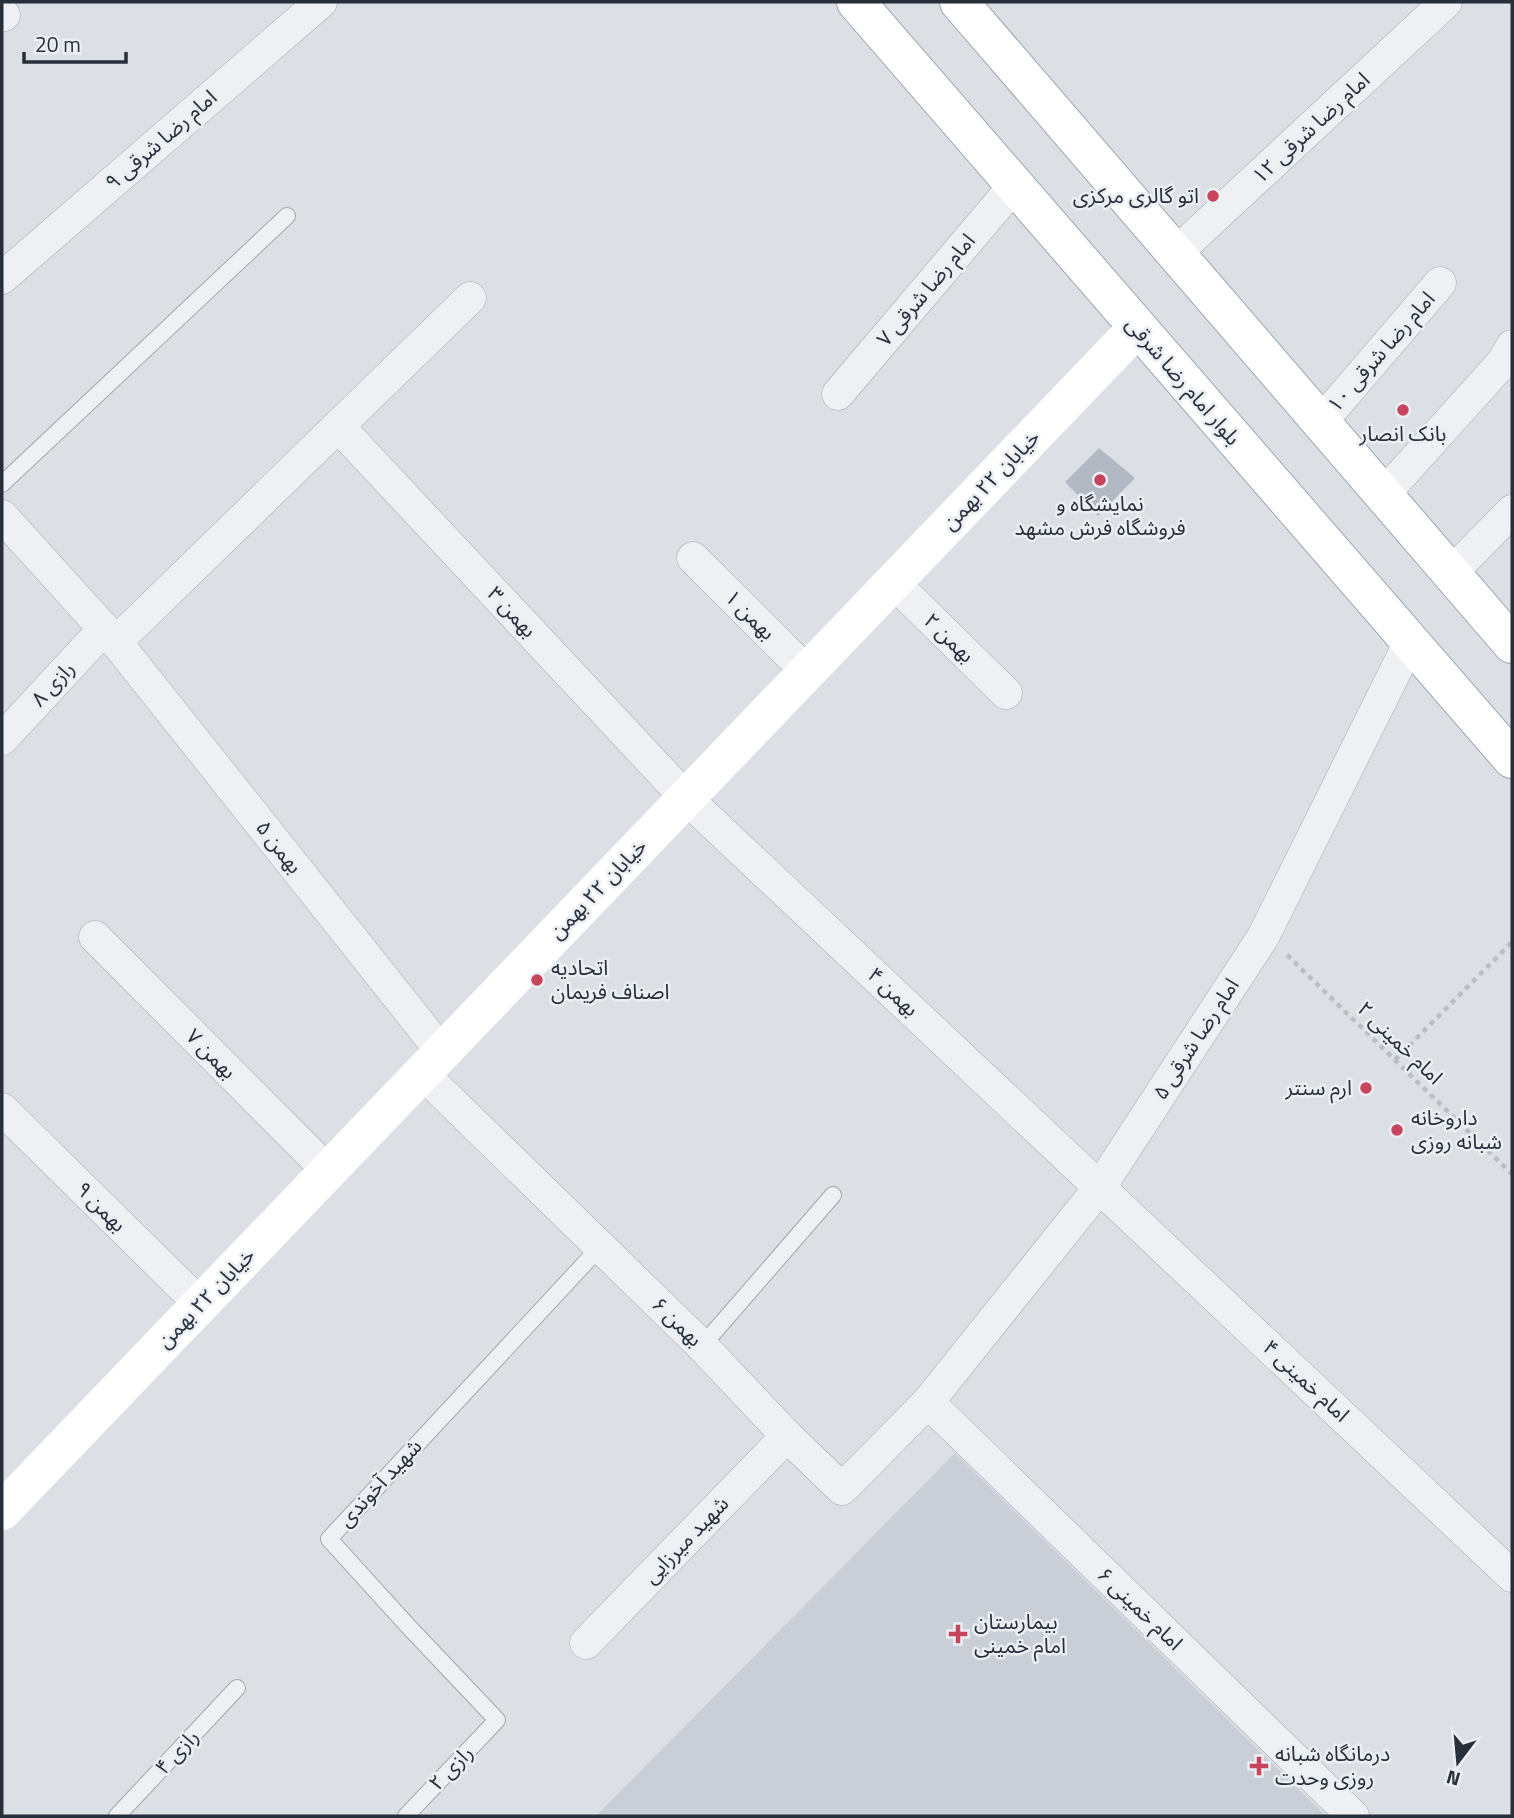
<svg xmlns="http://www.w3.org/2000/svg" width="1514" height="1818" font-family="'Titillium Web','Noto Sans Arabic',sans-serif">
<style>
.built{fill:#cacfd7}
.building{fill:#b3b9c2}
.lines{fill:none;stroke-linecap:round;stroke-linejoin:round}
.lane-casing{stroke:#a2a7af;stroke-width:18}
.street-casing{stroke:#a2a7af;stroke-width:33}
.primary-casing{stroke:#9ca5b0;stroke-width:40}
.path{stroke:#babec4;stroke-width:4.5;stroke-dasharray:5 5;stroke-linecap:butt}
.lane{stroke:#eef0f4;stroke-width:16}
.street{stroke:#eef0f4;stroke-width:32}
.secondary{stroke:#fff;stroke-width:38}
.primary{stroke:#fff;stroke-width:38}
.poi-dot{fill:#c6455d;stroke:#ebeff3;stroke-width:2.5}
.labels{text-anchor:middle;stroke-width:5;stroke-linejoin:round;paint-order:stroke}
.street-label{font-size:21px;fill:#272f3b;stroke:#ebeff3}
.poi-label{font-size:21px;fill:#272f3b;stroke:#ebeff3;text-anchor:start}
</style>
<rect width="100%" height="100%" fill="#dce0e5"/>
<!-- built -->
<path class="built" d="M955 1453 1326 1816H596Z"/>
<!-- building -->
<path class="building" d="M1099 448 1135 478 1098 516 1065 482Z"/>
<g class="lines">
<defs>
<g id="lane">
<path d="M2 484 287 216"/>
<path d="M702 1346 833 1195"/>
<path d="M117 1816 237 1688"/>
<path d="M406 1816 497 1720 408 1626 329 1539 600 1247"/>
</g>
<g id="street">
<path d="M2 13 4 15"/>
<path d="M1176 253 1446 2"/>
<path d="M2 278 321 2"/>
<path d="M838 394 1014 186"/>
<path d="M1321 422 1440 283"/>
<path d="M338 426 686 798 1512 1576"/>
<path d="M1384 494 1502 363 1512 346"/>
<path d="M2 516 116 642 442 1052"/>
<path d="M693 558 807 672"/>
<path d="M1451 573 1512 511"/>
<path d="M893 582 1006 693"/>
<path d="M116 642 470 298"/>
<path d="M2 739 104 629"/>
<path d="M95 937 328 1171"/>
<path d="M422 1073 702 1346 787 1436 842 1489 928 1402 1100 1187 1263 937 1410 642"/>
<path d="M2 1109 200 1304"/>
<path d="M928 1402 1353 1816"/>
<path d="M586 1643 787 1436"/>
</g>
<g id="primary">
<path d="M856 2 1512 759"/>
<path d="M959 2 1512 644"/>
</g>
</defs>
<!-- lane casing -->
<use href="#lane" class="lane-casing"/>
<!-- street casing -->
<use href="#street" class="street-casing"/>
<!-- primary casing -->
<use href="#primary" class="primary-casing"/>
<!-- path -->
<g class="path">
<path d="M1287 955 1512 1174"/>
<path d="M1395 1060 1512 942"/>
</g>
<!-- lane -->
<use href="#lane" class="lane"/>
<!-- street -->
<use href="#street" class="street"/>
<!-- secondary -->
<path class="secondary" d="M2 1511 1137 328"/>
<!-- primary -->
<use href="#primary" class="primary"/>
</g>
<!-- markers -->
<g class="poi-dot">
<circle cx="1213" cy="196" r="7"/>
<circle cx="1403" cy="410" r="7"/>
<circle cx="1100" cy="480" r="7"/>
<circle cx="537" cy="980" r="7"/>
<circle cx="1366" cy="1088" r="7"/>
<circle cx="1397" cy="1130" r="7"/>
<path d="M954.5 1623.5h7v7h7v7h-7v7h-7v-7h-7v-7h7z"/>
<path d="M1255.5 1755.5h7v7h7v7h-7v7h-7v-7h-7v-7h7z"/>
</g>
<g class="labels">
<!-- street labels -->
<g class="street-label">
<text transform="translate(1311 128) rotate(-43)" y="7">امام رضا شرقی ۱۲</text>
<text transform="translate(161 140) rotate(-41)" y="7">امام رضا شرقی ۹</text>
<text transform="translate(926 290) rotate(-50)" y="7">امام رضا شرقی ۷</text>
<text transform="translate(1381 352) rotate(-49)" y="7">امام رضا شرقی ۱۰</text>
<text transform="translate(1183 381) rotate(49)" y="7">بلوار امام رضا شرقی</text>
<text transform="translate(991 480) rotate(-46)" y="7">خیابان ۲۲ بهمن</text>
<text transform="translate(512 612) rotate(47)" y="7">بهمن ۳</text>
<text transform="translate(750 615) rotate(45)" y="7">بهمن ۱</text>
<text transform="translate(949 638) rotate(44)" y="7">بهمن ۲</text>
<text transform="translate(53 684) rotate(-47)" y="7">رازی ۸</text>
<text transform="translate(279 847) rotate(52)" y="7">بهمن ۵</text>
<text transform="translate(598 889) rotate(-46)" y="7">خیابان ۲۲ بهمن</text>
<text transform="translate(893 992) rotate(43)" y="7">بهمن ۴</text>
<text transform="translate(1196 1039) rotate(-57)" y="7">امام رضا شرقی ۵</text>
<text transform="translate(1400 1043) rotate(44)" y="7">امام خمینی ۲</text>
<text transform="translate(211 1054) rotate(45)" y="7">بهمن ۷</text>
<text transform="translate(101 1207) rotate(45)" y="7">بهمن ۹</text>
<text transform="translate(206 1298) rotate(-46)" y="7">خیابان ۲۲ بهمن</text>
<text transform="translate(677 1322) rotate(44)" y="7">بهمن ۶</text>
<text transform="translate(1306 1381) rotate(43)" y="7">امام خمینی ۴</text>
<text transform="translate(380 1483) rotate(-47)" y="7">شهید آخوندی</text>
<text transform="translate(686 1540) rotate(-46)" y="7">شهید میرزایی</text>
<text transform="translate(1140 1609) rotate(44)" y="7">امام خمینی ۶</text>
<text transform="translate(177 1752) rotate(-47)" y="7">رازی ۴</text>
<text transform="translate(451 1768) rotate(-46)" y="7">رازی ۲</text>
</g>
<!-- poi labels -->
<g class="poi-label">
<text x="1199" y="203" text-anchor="end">اتو گالری مرکزی</text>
<text x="1403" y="441" text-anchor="middle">بانک انصار</text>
<text x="1100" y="511" text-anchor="middle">نمایشگاه و<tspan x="1100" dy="24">فروشگاه فرش مشهد</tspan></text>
<text x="551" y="975">اتحادیه<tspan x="551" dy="24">اصناف فریمان</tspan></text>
<text x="1352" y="1095" text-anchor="end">ارم سنتر</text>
<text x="1411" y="1125">داروخانه<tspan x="1411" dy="24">شبانه روزی</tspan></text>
<text x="974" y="1629">بیمارستان<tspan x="974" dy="24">امام خمینی</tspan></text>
<text x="1275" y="1761">درمانگاه شبانه<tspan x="1275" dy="24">روزی وحدت</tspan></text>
</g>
</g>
<!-- border -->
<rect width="1514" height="1818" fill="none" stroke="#272f3b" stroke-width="7"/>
<!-- north arrow -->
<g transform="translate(1458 1762) rotate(196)" stroke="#ebeff3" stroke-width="5" paint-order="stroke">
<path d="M0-5L12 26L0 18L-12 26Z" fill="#272f3b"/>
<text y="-10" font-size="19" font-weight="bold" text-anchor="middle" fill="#272f3b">N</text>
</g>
<!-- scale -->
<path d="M24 52v10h102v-10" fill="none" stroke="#272f3b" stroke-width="3.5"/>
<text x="35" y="52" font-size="21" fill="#272f3b" stroke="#ebeff3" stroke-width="5" paint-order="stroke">20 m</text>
</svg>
